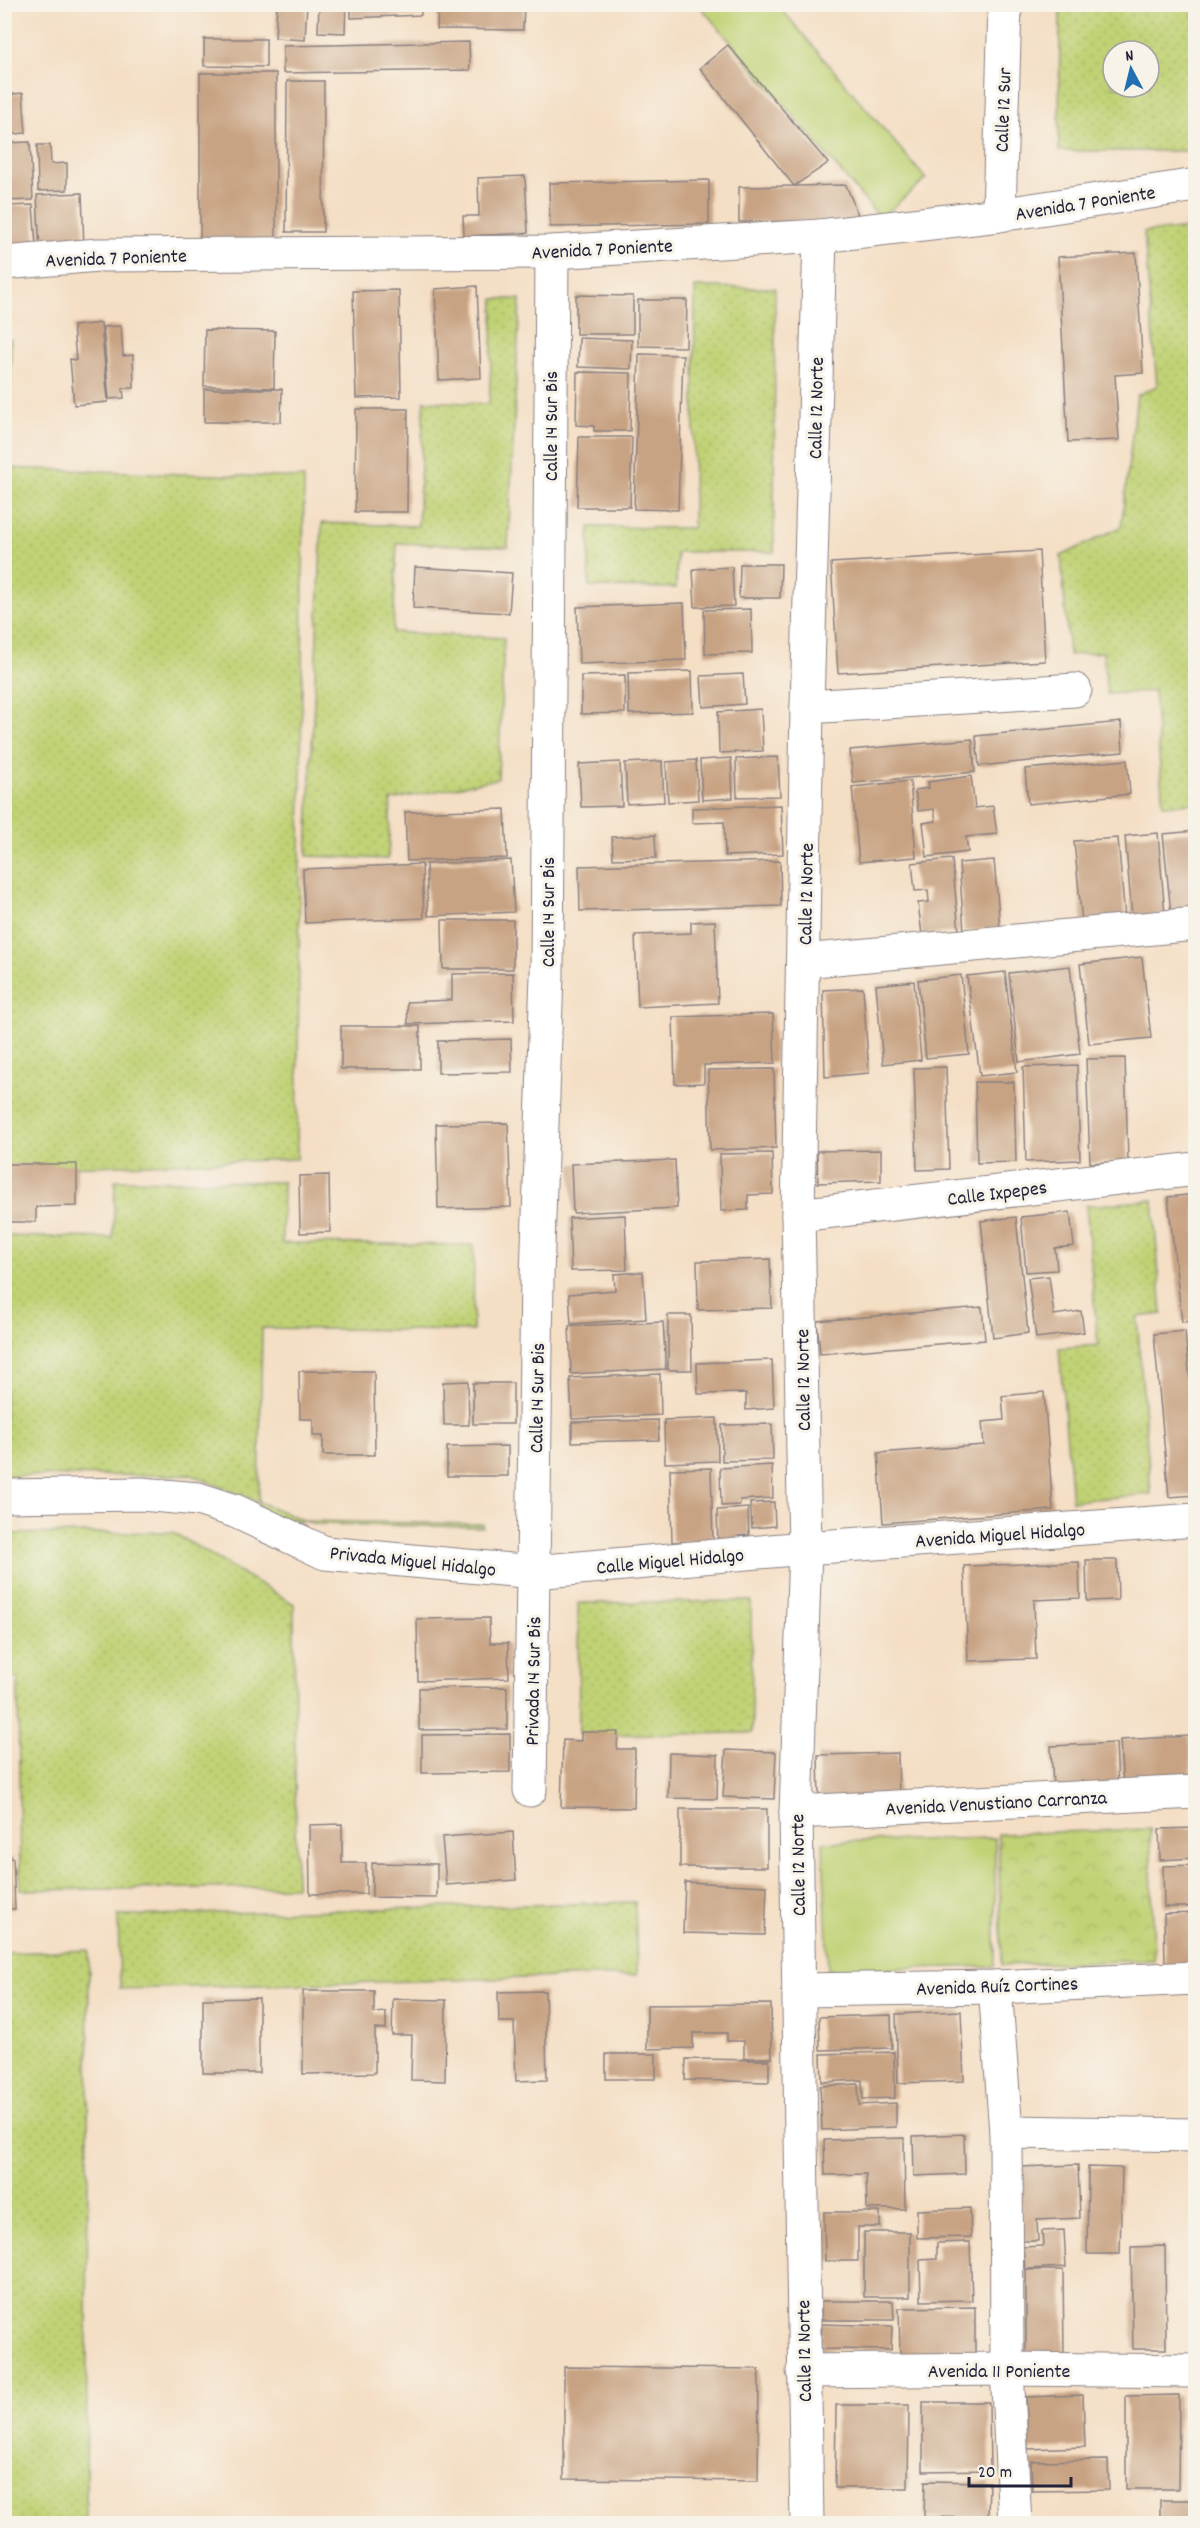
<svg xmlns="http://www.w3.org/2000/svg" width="1200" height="2528" font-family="Dekko,sans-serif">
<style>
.grass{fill:url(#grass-dots);stroke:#717a58;stroke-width:1.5;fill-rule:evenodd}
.park{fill:url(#park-crowns);stroke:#717a58;stroke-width:1.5}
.pitch{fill:#c0d274;stroke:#717a58;stroke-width:1.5}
.building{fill:#c8a383}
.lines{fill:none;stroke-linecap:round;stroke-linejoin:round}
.minor-casing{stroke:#8b8080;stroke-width:35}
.minor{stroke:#fff;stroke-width:33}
.labels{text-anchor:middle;stroke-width:6;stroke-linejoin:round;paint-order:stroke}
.street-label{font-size:20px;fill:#22223b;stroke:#f7f3e8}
</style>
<defs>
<pattern id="grass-dots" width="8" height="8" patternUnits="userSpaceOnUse" patternTransform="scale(1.5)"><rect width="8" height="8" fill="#c0d274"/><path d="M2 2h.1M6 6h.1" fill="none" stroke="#a5b465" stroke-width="1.8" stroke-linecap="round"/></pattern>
<pattern id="park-crowns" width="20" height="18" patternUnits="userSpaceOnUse" patternTransform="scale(1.5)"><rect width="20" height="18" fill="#c0d274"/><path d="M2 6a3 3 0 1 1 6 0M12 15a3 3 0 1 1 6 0" fill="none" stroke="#a5b465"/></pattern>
</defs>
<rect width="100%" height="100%" fill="#f7f3e8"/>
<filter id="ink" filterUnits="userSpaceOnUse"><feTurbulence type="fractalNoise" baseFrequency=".0167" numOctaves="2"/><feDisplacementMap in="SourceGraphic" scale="12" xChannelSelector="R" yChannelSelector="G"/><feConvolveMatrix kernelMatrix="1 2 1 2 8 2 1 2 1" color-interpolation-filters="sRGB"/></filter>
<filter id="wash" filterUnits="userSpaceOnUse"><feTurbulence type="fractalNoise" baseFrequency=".008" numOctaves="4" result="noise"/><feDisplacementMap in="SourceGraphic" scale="24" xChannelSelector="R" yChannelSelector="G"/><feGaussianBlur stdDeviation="1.35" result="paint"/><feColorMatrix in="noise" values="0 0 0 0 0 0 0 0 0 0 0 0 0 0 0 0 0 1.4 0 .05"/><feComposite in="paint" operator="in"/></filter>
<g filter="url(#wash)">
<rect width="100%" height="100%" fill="#f4dec4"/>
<!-- grass -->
<g class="grass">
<path d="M1060 5H1195V151H1059ZM1113 51H1149V87H1113Z"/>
<path d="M1195 228V803L1163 805 1154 691 1107 694 1103 652 1069 655 1061 556 1121 527 1137 395 1157 386 1144 232Z"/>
<path d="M695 287 775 288 774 552H677L676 588 589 587V527L693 528Z"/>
<path d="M494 299H520L508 547 397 543 393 632 504 638 498 779 391 800 388 859 307 856 322 523 418 526 424 401 489 404Z"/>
<path d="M4 339H11L9 468 304 478 297 1159 5 1169Z"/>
<path d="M115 1180 283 1182 282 1243 474 1245 473 1331 262 1328 259 1502 305 1521 483 1524V1527L312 1524 305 1521 258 1520V1502L192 1475 5 1476V1236L113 1238Z"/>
<path d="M1153 1200 1162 1314 1137 1317 1151 1494 1072 1501 1059 1348 1098 1345 1086 1206Z"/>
<path d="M172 1532 294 1604 296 1887 20 1890 18 1678H5V1534Z"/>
<path d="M751 1601 752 1733 579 1735 578 1603Z"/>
<path d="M635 1902 637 1975 120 1989 118 1916Z"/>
<path d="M89 1950 86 2523H5V1953Z"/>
</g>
<!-- park -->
<path class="park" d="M1150 1829 1154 1960 1002 1965 998 1834Z"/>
<!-- pitch -->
<g class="pitch">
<path d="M699 5H778L926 179 880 218Z"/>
<path d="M995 1838V1966L828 1970 823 1842Z"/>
</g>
<g id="blocks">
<!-- building -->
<g class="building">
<path d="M277 4H307L305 40 275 38Z"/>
<path d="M319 4H346L345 33 318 32Z"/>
<path d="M351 4H421V15L351 18Z"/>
<path d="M438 4H524L523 30 437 29Z"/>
<path d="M204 39H266V67L204 66Z"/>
<path d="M469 42 470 70 283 73V46Z"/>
<path d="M728 45 828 163 794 186 700 68Z"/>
<rect x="200" y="73" width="76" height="172"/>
<path d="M287 81H324L323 232H286Z"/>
<path d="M23 93 26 133 4 135V95Z"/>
<path d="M30 142 33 200 4 201V143Z"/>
<path d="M37 145H50L51 164 67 163V190L38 191Z"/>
<path d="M525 176 528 233 464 236 463 216H479L478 178Z"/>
<path d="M709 180V224L550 227 549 183Z"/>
<path d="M846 185 860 220 739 222V187Z"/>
<path d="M82 193 84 248 40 250 37 195Z"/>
<path d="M33 205 36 247 4 248V206Z"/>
<path d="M1136 253 1143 373 1115 375 1119 440 1068 442 1058 257Z"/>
<path d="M477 286 481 378 439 380 435 289Z"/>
<path d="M399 290 401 397 356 398 353 291Z"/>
<path d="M576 295 633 296V334H576Z"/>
<path d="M638 300H687L686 347 638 346Z"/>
<path d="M101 323 108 402 74 405 70 359 76 360 73 326Z"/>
<path d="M121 326 123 356 133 355 134 388H123L124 398 109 399 103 327Z"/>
<path d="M205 330 275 331 274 388 204 386Z"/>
<path d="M579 338 632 340 631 369 578 367Z"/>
<path d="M639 354 683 355 678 510 634 509Z"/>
<path d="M577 372 631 373 630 431H594V426L576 425Z"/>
<path d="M204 389H282L281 422H204Z"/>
<path d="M356 409H408L407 512H355Z"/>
<path d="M579 437H632L630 507H577Z"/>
<path d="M1039 551 1045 661 838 673 831 563Z"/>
<path d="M740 564H781L780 598H739Z"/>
<path d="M415 567 512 573 509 613 413 608Z"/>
<path d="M732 567 734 606 695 607 693 569Z"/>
<path d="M684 603 686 660 579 664 577 607Z"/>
<path d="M751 609 752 653 705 654 704 610Z"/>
<path d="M692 671 693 712 629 714 628 673Z"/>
<path d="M743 674 745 704 703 707 701 676Z"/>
<path d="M625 675V713L581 714V676Z"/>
<path d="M761 709 763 751 719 753 718 712Z"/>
<path d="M1121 722 1123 752 979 766 976 736Z"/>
<path d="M972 739 975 772 853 783 850 750Z"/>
<path d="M778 757 780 796 737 797 736 759Z"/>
<path d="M731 758 733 798 702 800 700 760Z"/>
<path d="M696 760 698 800 668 802 666 762Z"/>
<path d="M1127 760 1130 794 1028 804 1025 769Z"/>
<path d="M662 761 664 802 627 804 625 763Z"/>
<path d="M620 762 622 806 581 807 579 764Z"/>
<path d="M971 776 975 808 993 806 997 834 966 837 968 852 927 857 923 823 936 821 934 809 918 811 915 790 929 788 928 782Z"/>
<path d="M910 781 916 857 859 862 852 787Z"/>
<path d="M781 805 783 854 725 856 724 822 692 823V808Z"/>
<path d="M505 809 507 858 407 861 405 812Z"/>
<path d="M1196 831V912L1171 914 1163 834Z"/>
<path d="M1158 833 1165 914 1132 917 1125 836Z"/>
<path d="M655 835 656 858 613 859 612 837Z"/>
<path d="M1118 838 1125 918 1082 922 1074 841Z"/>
<path d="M952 859 959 932 922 935 918 903 929 902 928 890 915 891 912 863Z"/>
<path d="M511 860 514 912 428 916 426 864Z"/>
<path d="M994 860 1000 928 964 931 959 863Z"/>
<path d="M780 861 781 906 580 911 579 866Z"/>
<path d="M422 864 424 918 305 923 303 869Z"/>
<path d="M442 920H513V969H443Z"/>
<path d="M715 921 718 1003 638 1007 635 935 691 933V922Z"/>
<path d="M1142 957 1151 1038 1089 1044 1080 964Z"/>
<path d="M1070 966 1080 1054 1019 1062 1009 973Z"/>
<path d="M1005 972 1017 1072 980 1076 967 976Z"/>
<path d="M513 973 514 1021 408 1024 407 1002 452 1000V974Z"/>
<path d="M961 975 969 1054 926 1058 918 980Z"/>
<path d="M914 981 921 1060 883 1064 876 985Z"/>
<path d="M863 988 869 1073 825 1077 823 990Z"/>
<path d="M773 1014 775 1063 704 1065V1083L675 1084 673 1017Z"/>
<rect x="341" y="1026" width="79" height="43"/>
<path d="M511 1039 512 1072 438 1073V1041Z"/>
<path d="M1125 1058 1128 1161 1090 1163 1086 1059Z"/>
<path d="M1077 1065 1080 1160 1026 1162 1023 1067Z"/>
<path d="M946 1067 949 1169 917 1170 914 1068Z"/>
<path d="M774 1069 776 1148 710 1150 708 1070Z"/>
<path d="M975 1082H1014L1016 1162 977 1163Z"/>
<path d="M508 1123 511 1207 438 1209 436 1124Z"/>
<path d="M881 1150V1181L818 1183 817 1151Z"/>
<path d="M772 1153 773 1194 748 1195V1210L721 1211 720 1154Z"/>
<path d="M675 1160 677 1208 573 1213 571 1164Z"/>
<path d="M4 1164H77V1206L36 1207V1222H4Z"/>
<path d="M329 1175 330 1232 300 1233 299 1176Z"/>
<path d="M1196 1194V1321L1182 1322 1168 1197Z"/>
<path d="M1070 1212 1074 1246 1055 1248 1057 1270 1026 1272 1021 1217Z"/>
<path d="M625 1215 627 1270 571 1271 569 1218Z"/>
<path d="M1016 1217 1028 1333 993 1338 981 1221Z"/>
<path d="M770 1259 772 1308 698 1310 697 1261Z"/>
<path d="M643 1272 646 1319 571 1324 569 1294 615 1290 614 1274Z"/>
<path d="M1049 1276 1054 1315 1081 1311 1084 1332 1036 1338 1028 1278Z"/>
<path d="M982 1307 985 1340 820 1354 817 1321Z"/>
<path d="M668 1315H691L692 1370H668Z"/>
<path d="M663 1322 666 1369 571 1374 569 1326Z"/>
<path d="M1185 1331 1196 1440V1495L1169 1497 1154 1334Z"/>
<path d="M772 1360 774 1408 746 1410V1393L698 1394 697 1363Z"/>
<path d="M299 1371H374L375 1455H323V1436H313V1419H300Z"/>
<path d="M660 1374 661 1415 572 1419 570 1378Z"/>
<path d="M468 1381 469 1425H444L443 1382Z"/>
<rect x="473" y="1383" width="40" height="41"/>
<path d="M1044 1392 1053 1510 883 1523 878 1453 984 1445 982 1422 1004 1420 1002 1396Z"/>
<path d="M717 1418 718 1461 665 1463 664 1420Z"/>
<path d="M658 1420 659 1440 572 1442V1422Z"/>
<path d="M772 1424 773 1460 722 1461V1425Z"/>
<path d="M508 1446V1476H447V1447Z"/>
<path d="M772 1465 773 1498 740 1500V1505L721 1506 720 1468Z"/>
<path d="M711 1468 713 1541 672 1542 670 1469Z"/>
<path d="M774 1502 775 1526 752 1528 750 1503Z"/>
<path d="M748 1508 749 1535 738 1536 739 1547 718 1549 717 1510Z"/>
<path d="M1086 1560H1117L1118 1600 1087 1601Z"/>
<path d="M1079 1562 1080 1598 1034 1600 1036 1659 968 1661 964 1566Z"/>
<path d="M489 1618 490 1643H508L509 1678 418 1681 417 1619Z"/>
<path d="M507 1687V1729L419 1730V1688Z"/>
<path d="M581 1732H618L617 1749H635L634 1808 561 1807 563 1740 581 1741Z"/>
<path d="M510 1734V1772L422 1773V1735Z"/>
<path d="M1190 1736 1192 1784 1123 1788 1120 1740Z"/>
<path d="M1116 1743 1118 1786 1053 1789 1051 1746Z"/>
<path d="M726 1750 776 1752 774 1799 723 1797Z"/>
<path d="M669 1753 718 1755 717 1799 668 1798Z"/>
<path d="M898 1753 899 1797 819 1799 818 1755Z"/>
<rect x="680" y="1809" width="87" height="58"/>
<path d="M342 1824V1863H366V1894H310L309 1825Z"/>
<path d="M1196 1828V1858L1160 1860 1159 1829Z"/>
<path d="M513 1832 516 1880 446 1885 442 1837Z"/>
<path d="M4 1858H13L15 1909H4Z"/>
<path d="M372 1863 437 1864V1898L372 1897Z"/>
<path d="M1196 1865V1907H1164L1163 1866Z"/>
<path d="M685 1882 767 1886 765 1935 683 1933Z"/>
<path d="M1196 1913V1966L1165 1967 1164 1914Z"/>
<path d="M303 1991H374V2013L386 2012V2029H375V2073L303 2074Z"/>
<path d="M545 1991 547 2080 516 2081 514 2022H499L498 1992Z"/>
<path d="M259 1998V2073H203V1999Z"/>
<path d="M393 1999 446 2000 445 2081 411 2080 412 2035H392Z"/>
<path d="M771 2004 772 2058H744V2041H727V2033H693V2048L647 2049V2005Z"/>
<path d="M961 2011 964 2081 898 2083 896 2014Z"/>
<path d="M891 2015 892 2048 820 2050 819 2017Z"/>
<path d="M894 2052 895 2098 863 2099 862 2080 822 2082 821 2054Z"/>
<rect x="606" y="2054" width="50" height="25"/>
<path d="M686 2059 769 2060V2082L685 2080Z"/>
<path d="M858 2084 859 2105 896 2103V2127L822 2130 820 2086Z"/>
<path d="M964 2134 965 2174 914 2176 913 2136Z"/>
<path d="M904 2138 905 2209H867L866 2174 825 2175 824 2140Z"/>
<path d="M1078 2165 1080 2218 1037 2220 1038 2241H1022L1019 2167Z"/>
<path d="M1088 2167 1122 2168 1120 2254H1087Z"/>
<path d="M970 2208 971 2237 917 2238V2210Z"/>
<path d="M824 2212H880V2227H858V2261H825Z"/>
<path d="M1064 2230 1066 2267 1025 2269 1023 2247 1043 2246 1042 2231Z"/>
<rect x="864" y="2232" width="46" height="65"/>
<path d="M970 2242 972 2300 921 2301 920 2260 937 2259V2243Z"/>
<path d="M1165 2246 1166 2349H1133L1131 2247Z"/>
<path d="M1026 2270H1063L1064 2354 1026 2355Z"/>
<path d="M821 2301H893L894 2320H821Z"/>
<path d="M975 2307V2354L900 2355 899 2308Z"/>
<path d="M822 2324 892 2326 891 2350 821 2349Z"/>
<path d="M564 2367 759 2369 758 2481 564 2479Z"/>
<path d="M1083 2395 1085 2447 1028 2449 1026 2397Z"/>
<path d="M1179 2395 1178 2489H1126V2396Z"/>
<path d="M923 2402H989L990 2470 923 2471Z"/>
<path d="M836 2405H909L908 2488H835Z"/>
<path d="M1108 2460 1109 2490 1032 2491 1031 2461Z"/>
<rect x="1193" y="2465" width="3" height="25"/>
<path d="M925 2481 989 2482 988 2518 924 2517Z"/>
<rect x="1160" y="2500" width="36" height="24"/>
</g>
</g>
</g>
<g filter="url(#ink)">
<use href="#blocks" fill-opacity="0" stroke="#8b8080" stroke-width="1.5"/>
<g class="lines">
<defs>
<g id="minor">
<path d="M999 215 1005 4"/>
<path d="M4 263 98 255 552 252 820 236 999 215 1196 185"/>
<path d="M807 707 1075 690"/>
<path d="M804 961 1196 924"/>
<path d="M798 1215 1196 1169"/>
<path d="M4 1496 141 1494 198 1499 235 1511 325 1553 534 1572 805 1548 1196 1520"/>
<path d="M530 1790 537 1277 547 974 552 252"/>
<path d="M796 1812 1196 1792"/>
<path d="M995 1987 1006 2132 1007 2369 1015 2524"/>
<path d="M799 1990 995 1987 1196 1978"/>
<path d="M1006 2132 1196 2135"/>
<path d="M803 2371 1007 2369 1196 2371"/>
<path d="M807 2524 796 1812 805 1548 798 1215 807 707 820 236"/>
</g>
</defs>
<!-- minor casing -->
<use href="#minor" class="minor-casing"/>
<!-- minor -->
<use href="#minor" class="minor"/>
</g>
</g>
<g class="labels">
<!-- street labels -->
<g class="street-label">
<text transform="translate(1002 110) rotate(-88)" y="7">Calle 12 Sur</text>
<text transform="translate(1085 202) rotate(-9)" y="7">Avenida 7 Poniente</text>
<text transform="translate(602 248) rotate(-3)" y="7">Avenida 7 Poniente</text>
<text transform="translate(116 257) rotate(-2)" y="7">Avenida 7 Poniente</text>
<text transform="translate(815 408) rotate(-89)" y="7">Calle 12 Norte</text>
<text transform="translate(550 426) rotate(-90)" y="7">Calle 14 Sur Bis</text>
<text transform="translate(805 894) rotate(-89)" y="7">Calle 12 Norte</text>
<text transform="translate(547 912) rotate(-90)" y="7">Calle 14 Sur Bis</text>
<text transform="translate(997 1192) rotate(-7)" y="7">Calle Ixpepes</text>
<text transform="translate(802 1380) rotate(-91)" y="7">Calle 12 Norte</text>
<text transform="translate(536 1398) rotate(-89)" y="7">Calle 14 Sur Bis</text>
<text transform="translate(1000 1534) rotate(-4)" y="7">Avenida Miguel Hidalgo</text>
<text transform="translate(413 1560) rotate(6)" y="7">Privada Miguel Hidalgo</text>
<text transform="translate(670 1560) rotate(-5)" y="7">Calle Miguel Hidalgo</text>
<text transform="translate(532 1681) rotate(-89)" y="7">Privada 14 Sur Bis</text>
<text transform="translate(996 1802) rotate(-3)" y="7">Avenida Venustiano Carranza</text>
<text transform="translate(797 1865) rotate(-91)" y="7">Calle 12 Norte</text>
<text transform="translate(997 1985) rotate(-2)" y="7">Avenida Ruíz Cortines</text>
<text transform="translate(803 2351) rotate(-91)" y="7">Calle 12 Norte</text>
<text x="999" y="2377">Avenida 11 Poniente</text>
</g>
</g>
<!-- margin -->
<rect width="1200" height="2528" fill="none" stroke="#f7f3e8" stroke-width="24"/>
<!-- north arrow -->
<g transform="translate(1131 69) rotate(353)"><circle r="28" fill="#f7f3e8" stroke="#a29fa3" stroke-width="1.5"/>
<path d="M0-4.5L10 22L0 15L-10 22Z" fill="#1f6fb2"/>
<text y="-9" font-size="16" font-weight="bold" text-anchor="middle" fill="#22223b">N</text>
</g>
<!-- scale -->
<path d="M969 2477v9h102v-9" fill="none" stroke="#22223b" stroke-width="3"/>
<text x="978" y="2477" font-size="18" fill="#22223b" stroke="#f7f3e8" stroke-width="4.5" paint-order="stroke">20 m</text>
</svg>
